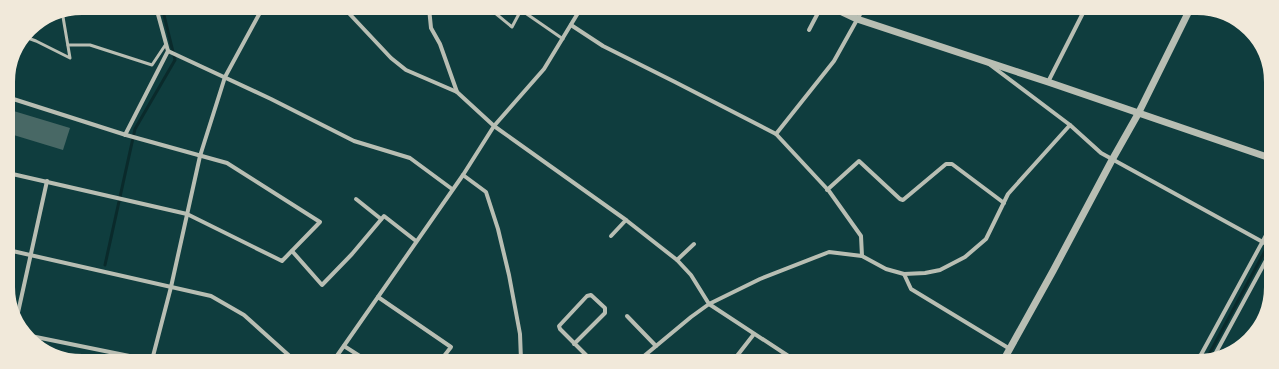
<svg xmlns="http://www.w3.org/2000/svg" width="1279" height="369" font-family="Commissioner,sans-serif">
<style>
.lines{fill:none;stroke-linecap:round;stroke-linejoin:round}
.stream{stroke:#0a2a2b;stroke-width:3}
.building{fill:#486865}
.service{stroke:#b8beb3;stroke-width:3}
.minor{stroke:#b8beb3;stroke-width:4}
.tertiary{stroke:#b8beb3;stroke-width:7}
.rim{fill:none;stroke:#f1e9da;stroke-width:2}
</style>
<rect width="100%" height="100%" fill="#0f3d3e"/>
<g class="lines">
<!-- stream -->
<g class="stream">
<path d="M105 265 135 129 175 60 162 7"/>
<path d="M8 293 13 294"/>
<path d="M1206 360 1265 251"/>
</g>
</g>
<!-- building -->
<path class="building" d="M7 109 70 128 63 150 7 133Z"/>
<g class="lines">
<!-- service -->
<g class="service">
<path d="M489 8 512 27 521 10 563 39"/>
<path d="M25 37 36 41 70 58 62 11"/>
<path d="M68 45H90L152 65 166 44"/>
</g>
<!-- minor -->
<g class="minor">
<path d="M344 8 391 58 406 70 457 92 494 126 626 220 677 260 691 275 709 304 691 317 638 361"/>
<path d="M429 8 431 28 440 44 457 92"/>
<path d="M571 25 603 46 675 82 776 134 829 191 861 236 862 256"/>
<path d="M809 30 820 9"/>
<path d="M168 51 271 99 354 141 410 158 452 189"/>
<path d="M989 64 1070 125"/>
<path d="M1048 82 1085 9"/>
<path d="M7 97 126 135 227 163 320 222 282 261 187 214 8 173"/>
<path d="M776 134 834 61 863 9"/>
<path d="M125 135 168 51 156 7"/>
<path d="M463 175 486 192 498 229 509 275 520 334 521 360"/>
<path d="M827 190 859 161 900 199 903 200 946 164H952L1004 203"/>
<path d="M356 199 381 219"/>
<path d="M611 236 626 220"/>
<path d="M8 250 211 296 244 315 294 360"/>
<path d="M292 251 322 285 352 254 384 216 416 241"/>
<path d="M677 260 694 244"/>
<path d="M904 274 911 289 1010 349"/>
<path d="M378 297 451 347 441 360"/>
<path d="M627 316 656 346"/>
<path d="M17 317 47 181"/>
<path d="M26 335 149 360"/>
<path d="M574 344 605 313V308L591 295 587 296 559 326 560 329 592 361"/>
<path d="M344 346 366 360"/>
<path d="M1213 358 1270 253"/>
<path d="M152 360 171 287 200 156 225 77 263 7"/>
<path d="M334 360 463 175 494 126 544 69 581 8"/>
<path d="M733 361 754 334"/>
<path d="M796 361 709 304 760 279 829 252 862 256 886 269 904 274 925 273 940 270 965 257 986 239 1008 194 1070 125 1101 153 1270 246"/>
<path d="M1197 362 1270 228"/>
</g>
<!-- tertiary -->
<g class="tertiary">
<path d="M836 9 857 19 1048 82 1270 158"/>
<path d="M1003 361 1053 271 1112 160 1138 114 1190 9"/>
</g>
</g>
<!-- crop -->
<path d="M0 0H1279V369H0ZM82 14H1197A68 68 0 0 1 1265 82V287A68 68 0 0 1 1197 355H82A68 68 0 0 1 14 287V82A68 68 0 0 1 82 14Z" fill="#f1e9da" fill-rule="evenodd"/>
<path class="rim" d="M82 14H1197A68 68 0 0 1 1265 82V287A68 68 0 0 1 1197 355H82A68 68 0 0 1 14 287V82A68 68 0 0 1 82 14Z"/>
</svg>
